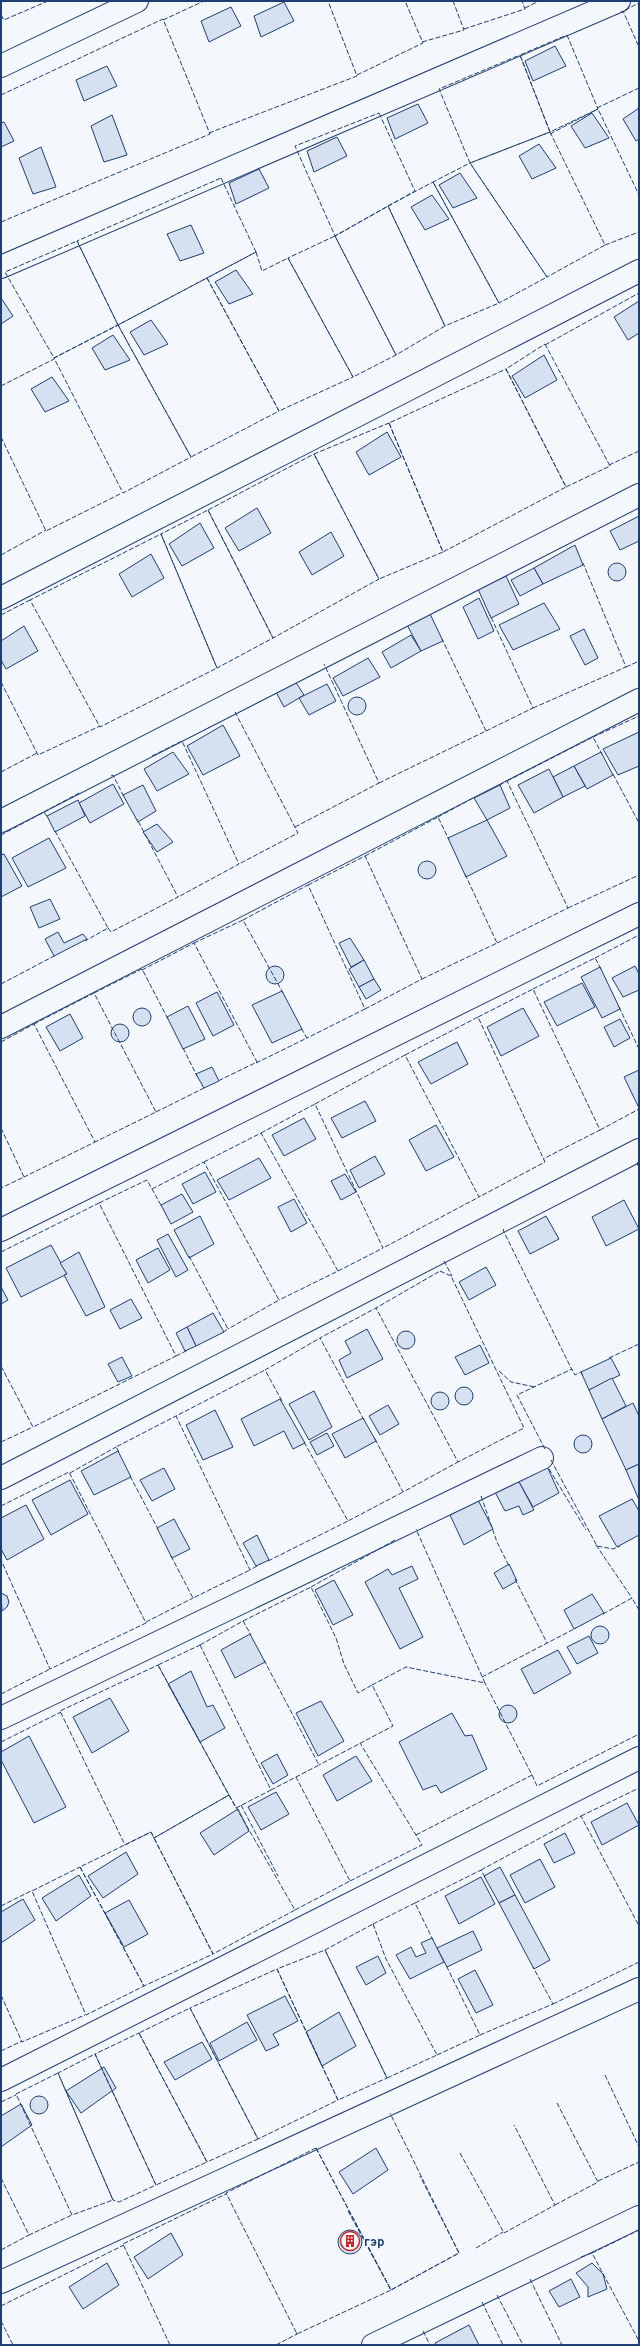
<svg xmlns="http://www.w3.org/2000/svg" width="640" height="2346" font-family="Overpass,sans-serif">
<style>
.building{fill:#d5e0f0;stroke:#1d3f73}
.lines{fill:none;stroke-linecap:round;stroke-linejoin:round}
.minor-casing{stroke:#1d3f73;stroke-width:24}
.minor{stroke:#f4f7fb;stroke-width:22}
.fence{stroke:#1d3f73;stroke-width:1;stroke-dasharray:5 2;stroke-linecap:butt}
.labels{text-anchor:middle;stroke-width:3;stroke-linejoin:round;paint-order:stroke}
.poi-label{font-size:13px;font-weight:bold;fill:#1d3f73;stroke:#f4f7fb;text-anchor:start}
</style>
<rect width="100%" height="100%" fill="#f4f7fb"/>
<!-- building -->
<g class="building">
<path d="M284 2 294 21 261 37 254 16Z"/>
<path d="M231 7 241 26 209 42 201 21Z"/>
<path d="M555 46 566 66 533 81 525 61Z"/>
<path d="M107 66 117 86 84 101 76 80Z"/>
<path d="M418 104 428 123 395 139 387 118Z"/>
<path d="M639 108V139L636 141 623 119Z"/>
<path d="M592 113 609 138 585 148 571 126Z"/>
<path d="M112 115 127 155 104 162 91 126Z"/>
<path d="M4 122 14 141 1 147V123Z"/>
<path d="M337 137 347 156 314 172 307 151Z"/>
<path d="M539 144 556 168 532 179 519 156Z"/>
<path d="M41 147 56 187 33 194 19 158Z"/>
<path d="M259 169 269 188 236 204 229 183Z"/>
<path d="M460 173 477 198 453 208 439 185Z"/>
<path d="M432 195 449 219 425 230 411 207Z"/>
<path d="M191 225 204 253 180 261 167 234Z"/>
<path d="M236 270 253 294 229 304 215 282Z"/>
<path d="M1 298 13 316 1 324Z"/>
<path d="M639 301V333L628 340 614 317Z"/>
<path d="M151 320 168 344 144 355 130 332Z"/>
<path d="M113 335 130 360 105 370 92 348Z"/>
<path d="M544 355 557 380 525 398 512 376Z"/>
<path d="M52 377 69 401 45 412 31 389Z"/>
<path d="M387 432 401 457 369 475 356 452Z"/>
<path d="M257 508 271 533 239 551 225 528Z"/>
<path d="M639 516V541L620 550 610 531Z"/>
<path d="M200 523 214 548 182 566 169 544Z"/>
<path d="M331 532 344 556 312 575 299 552Z"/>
<path d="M575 545 583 565 543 584 534 568Z"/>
<path d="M151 554 164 578 132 597 119 574Z"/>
<circle cx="617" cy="572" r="9"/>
<path d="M534 568 543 584 520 596 511 580Z"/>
<path d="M506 576 519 604 491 618 478 589Z"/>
<path d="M479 598 494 631 478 639 463 607Z"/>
<path d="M544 603 560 629 513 650 499 625Z"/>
<path d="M430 614 443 641 421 651 407 625Z"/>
<path d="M24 626 38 651 6 669 1 660V641Z"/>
<path d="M584 629 598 658 585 665 570 636Z"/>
<path d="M411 635 421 651 391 668 382 652Z"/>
<path d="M368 658 380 677 343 696 333 678Z"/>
<path d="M295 681 304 695 284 707 276 692Z"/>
<path d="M327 684 336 701 309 715 299 698Z"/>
<circle cx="357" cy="706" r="9"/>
<path d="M223 725 240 756 203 775 187 746Z"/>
<path d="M639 732V766L618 775 603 749Z"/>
<path d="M173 752 189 774 157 791 144 769Z"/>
<path d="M601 752 613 775 587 789 574 766Z"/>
<path d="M574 766 585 786 563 797 553 777Z"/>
<path d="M549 769 563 797 534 813 518 785Z"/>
<path d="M113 784 124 804 90 823 79 803Z"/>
<path d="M143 785 156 811 138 822 123 795Z"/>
<path d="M500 785 510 808 487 820 474 798Z"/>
<path d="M78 800 85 816 55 832 47 816Z"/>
<path d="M487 820 507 856 466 877 448 838Z"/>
<path d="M157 824 173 842 157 852 143 832Z"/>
<path d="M49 838 66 868 28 887 12 858Z"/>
<path d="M4 854 22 886 1 897V855Z"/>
<circle cx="427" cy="870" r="9"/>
<path d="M50 899 60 919 39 928 30 907Z"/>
<path d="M58 932 64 943 83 934 87 939 54 956 45 939Z"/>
<path d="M350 938 364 960 351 967 339 943Z"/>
<path d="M364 960 374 979 359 987 349 969Z"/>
<circle cx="275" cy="975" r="9"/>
<path d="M635 966 639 974V990L623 997 612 978Z"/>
<path d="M600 967 620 1009 602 1018 581 977Z"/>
<path d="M374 979 381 990 366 999 359 987Z"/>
<path d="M582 983 595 1007 557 1026 544 1002Z"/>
<path d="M282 991 302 1029 272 1043 252 1005Z"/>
<path d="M217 992 234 1025 213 1036 196 1003Z"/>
<path d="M188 1006 205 1039 183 1049 167 1017Z"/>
<circle cx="142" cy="1017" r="9"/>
<path d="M523 1008 539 1036 501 1056 487 1027Z"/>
<path d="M70 1014 83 1038 60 1051 46 1027Z"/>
<path d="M620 1019 630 1038 614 1047 604 1027Z"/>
<circle cx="120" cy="1033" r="9"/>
<path d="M457 1042 468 1064 431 1084 418 1062Z"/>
<path d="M212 1067 219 1081 204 1088 196 1074Z"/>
<path d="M639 1070V1108L624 1077Z"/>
<path d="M365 1101 376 1121 342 1138 331 1118Z"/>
<path d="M304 1118 316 1139 284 1156 272 1135Z"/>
<path d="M436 1125 454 1157 426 1171 409 1140Z"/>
<path d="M375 1156 385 1174 359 1188 350 1170Z"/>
<path d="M259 1158 271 1178 229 1200 217 1180Z"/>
<path d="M205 1172 216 1192 193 1204 182 1184Z"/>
<path d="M345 1174 356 1192 341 1200 331 1181Z"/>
<path d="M182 1194 193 1212 171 1224 161 1205Z"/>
<path d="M294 1199 307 1223 291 1232 278 1207Z"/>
<path d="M624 1200 639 1229 606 1246 592 1217Z"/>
<path d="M200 1216 214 1244 189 1258 174 1230Z"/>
<path d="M546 1216 559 1239 530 1254 518 1231Z"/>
<path d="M168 1234 188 1270 176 1277 157 1240Z"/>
<path d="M51 1245 67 1274 21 1297 6 1268Z"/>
<path d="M158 1248 170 1270 148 1283 136 1260Z"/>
<path d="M79 1252 105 1307 86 1316 64 1275 67 1274 60 1263Z"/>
<path d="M486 1267 496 1285 469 1300 459 1282Z"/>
<path d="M1 1287 8 1300 1 1304Z"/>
<path d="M131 1299 142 1318 120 1329 110 1310Z"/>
<path d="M213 1313 224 1332 196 1346 187 1327Z"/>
<path d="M187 1327 196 1346 185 1351 176 1333Z"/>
<path d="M367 1329 383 1359 347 1378 339 1360 351 1353 345 1341Z"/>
<circle cx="406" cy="1340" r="9"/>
<path d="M480 1345 489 1363 465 1375 455 1357Z"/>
<path d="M122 1357 132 1376 118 1382 108 1364Z"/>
<path d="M611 1358 620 1375 589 1390 581 1372Z"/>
<path d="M612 1378 626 1406 602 1419 589 1390Z"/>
<circle cx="464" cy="1396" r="9"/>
<path d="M314 1391 332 1427 309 1440 289 1404Z"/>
<circle cx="440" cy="1401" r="9"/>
<path d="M280 1399 305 1443 293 1449 284 1431 254 1446 241 1419Z"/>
<path d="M633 1403 639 1416V1464L626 1470 602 1419Z"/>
<path d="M388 1405 399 1424 380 1435 369 1416Z"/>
<path d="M215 1410 233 1447 203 1460 186 1425Z"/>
<path d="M363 1418 376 1441 345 1458 332 1434Z"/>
<path d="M327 1433 334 1446 317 1455 310 1442Z"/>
<circle cx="583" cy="1444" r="9"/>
<path d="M118 1451 131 1477 94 1495 81 1471Z"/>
<path d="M546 1464 559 1493 533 1507 518 1480Z"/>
<path d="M639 1464V1500L626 1470Z"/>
<path d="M164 1468 175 1489 152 1501 140 1480Z"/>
<path d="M70 1480 88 1514 51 1535 32 1500Z"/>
<path d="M518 1480 534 1510 523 1515 519 1506 505 1511 495 1492Z"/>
<path d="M632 1499 639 1511V1535L617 1547 599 1516Z"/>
<path d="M478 1500 493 1529 464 1545 450 1515Z"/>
<path d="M26 1505 44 1539 7 1560 1 1549V1518Z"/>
<path d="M174 1519 190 1549 172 1558 157 1528Z"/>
<path d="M257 1535 269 1560 256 1566 243 1543Z"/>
<path d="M509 1564 517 1581 503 1589 494 1573Z"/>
<path d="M412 1566 418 1579 399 1588 423 1637 400 1649 365 1582 388 1569 392 1575Z"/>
<path d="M334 1580 353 1615 333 1625 315 1590Z"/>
<path d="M1 1593 7 1596 9 1602 7 1607 2 1611Z"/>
<path d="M592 1594 604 1613 574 1629 564 1610Z"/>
<circle cx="600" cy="1635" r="9"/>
<path d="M250 1634 265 1662 235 1678 221 1650Z"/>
<path d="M589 1636 598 1653 577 1664 567 1647Z"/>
<path d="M558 1650 571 1673 534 1694 521 1669Z"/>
<path d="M191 1671 207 1707 213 1705 225 1728 200 1742 168 1684Z"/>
<path d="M110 1698 129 1731 92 1753 73 1717Z"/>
<path d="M321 1701 344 1741 318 1756 296 1713Z"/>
<circle cx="508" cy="1714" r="9"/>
<path d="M452 1713 465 1736 472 1735 487 1769 441 1793 436 1785 423 1790 399 1742Z"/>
<path d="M29 1736 66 1807 34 1823 1 1760V1752Z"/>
<path d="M277 1754 288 1775 273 1784 261 1763Z"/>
<path d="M356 1756 372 1781 337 1801 323 1775Z"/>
<path d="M276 1792 289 1814 261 1830 248 1807Z"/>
<path d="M627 1803 639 1825 602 1845 591 1822Z"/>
<path d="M238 1809 249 1831 214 1855 200 1833Z"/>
<path d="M565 1833 575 1853 554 1863 544 1844Z"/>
<path d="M126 1852 138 1874 103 1898 88 1876Z"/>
<path d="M540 1859 555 1887 525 1903 510 1875Z"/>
<path d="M500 1867 515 1895 499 1903 484 1876Z"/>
<path d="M79 1875 91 1896 56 1921 42 1898Z"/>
<path d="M481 1877 495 1904 459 1924 445 1896Z"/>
<path d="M515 1895 550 1960 534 1969 499 1903Z"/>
<path d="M23 1899 35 1920 1 1943V1912Z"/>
<path d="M129 1900 148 1934 124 1947 105 1913Z"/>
<path d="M473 1931 482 1950 447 1967 437 1948Z"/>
<path d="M432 1938 444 1962 410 1979 396 1955 411 1947 416 1957 426 1953 421 1943Z"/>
<path d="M378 1956 386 1973 366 1985 356 1967Z"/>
<path d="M475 1970 493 2005 476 2013 458 1979Z"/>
<path d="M285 1996 298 2021 273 2034 279 2045 266 2051 247 2015Z"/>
<path d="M339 2012 356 2046 322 2066 306 2032Z"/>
<path d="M247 2022 257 2040 219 2061 210 2043Z"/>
<path d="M202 2042 212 2059 175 2080 164 2062Z"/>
<path d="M104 2067 116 2088 81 2113 66 2091Z"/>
<circle cx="39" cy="2105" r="9"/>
<path d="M21 2104 32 2125 1 2147V2116Z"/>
<path d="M376 2148 388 2170 353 2194 339 2172Z"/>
<circle cx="350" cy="2242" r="12"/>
<path d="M171 2233 183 2255 148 2279 134 2257Z"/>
<path d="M107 2263 119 2285 83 2309 69 2287Z"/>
<path d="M592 2263 603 2274 607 2289 588 2297V2287L576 2273Z"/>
<path d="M571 2279 580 2297 559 2307 549 2291Z"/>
<path d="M469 2325 479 2345H436L435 2343Z"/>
</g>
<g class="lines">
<defs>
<g id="minor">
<path d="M1 66 137 1"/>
<path d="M1 267 619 1"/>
<path d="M1 598 639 271"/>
<path d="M1 821 639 495"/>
<path d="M1 1027 639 700"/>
<path d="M1 1230 639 914"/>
<path d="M1 1478 639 1150"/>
<path d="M1 1718 542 1458"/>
<path d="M1 2080 639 1758"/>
<path d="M1 2282 639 1989"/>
<path d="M373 2345 639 2217"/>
</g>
</defs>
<!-- minor casing -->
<use href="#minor" class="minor-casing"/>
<!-- minor -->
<use href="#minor" class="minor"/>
<!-- fence -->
<g class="fence">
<path d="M525 8 539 1"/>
<path d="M625 10 639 3"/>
<path d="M621 12 623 11 639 47"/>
<path d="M1 15 4 20 48 1"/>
<path d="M163 20 204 1"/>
<path d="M464 29 525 9 522 1"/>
<path d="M567 35 598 109 550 132 520 55Z"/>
<path d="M422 42 464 30 453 1"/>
<path d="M520 55 550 132 470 163 439 89Z"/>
<path d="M357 75 423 43 405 1"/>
<path d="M1 95 163 19 210 134 1 222"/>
<path d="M597 108 639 88"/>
<path d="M379 113 415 191 335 236 295 146Z"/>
<path d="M550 132 605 245 547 277 470 163Z"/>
<path d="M209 133 357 76 328 1"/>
<path d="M550 134 598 109 639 195"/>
<path d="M470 163 547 277 499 303 433 182Z"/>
<path d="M221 178 256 252 118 325 77 241Z"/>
<path d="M433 182 499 303 445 326 388 206Z"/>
<path d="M388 206 445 326 396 355 335 236Z"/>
<path d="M335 236 396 355 353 377 288 258Z"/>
<path d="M77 241 118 325 54 358 5 272Z"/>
<path d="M605 245 639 232"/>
<path d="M256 252 262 271 288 258 353 377 279 411 207 278Z"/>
<path d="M207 278 279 411 191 457 118 325Z"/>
<path d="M118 325 191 457 123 493 54 358Z"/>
<path d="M545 344 610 466 566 487 506 369Z"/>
<path d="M545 345 639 293"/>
<path d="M506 369 566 487 443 552 389 423Z"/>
<path d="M1 386 54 359"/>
<path d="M389 423 443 552 379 579 314 454Z"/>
<path d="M1 437 46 531 122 493"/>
<path d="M314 454 379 579 273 638 208 510Z"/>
<path d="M609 465 639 451"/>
<path d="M208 510 273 638 217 668 161 534Z"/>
<path d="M161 534 217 668 100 727 30 600Z"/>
<path d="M1 555 46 530"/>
<path d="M1 615 30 600"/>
<path d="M626 667 639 661"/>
<path d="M1 682 38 755 100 726"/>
<path d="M533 708 626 667 583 563"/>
<path d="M235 712 298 833 239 864"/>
<path d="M486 731 533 708 490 615"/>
<path d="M593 737 639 716"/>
<path d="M152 756 182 741 239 864 178 897"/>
<path d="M1 772 37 753"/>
<path d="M613 774 639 823"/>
<path d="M111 776 113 775 124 797"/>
<path d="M507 781 593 737 602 754"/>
<path d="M379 783 486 731 442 639"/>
<path d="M44 812 81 792"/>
<path d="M438 817 475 797"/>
<path d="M295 827 379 783 324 664"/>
<path d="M55 831 108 928 85 941"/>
<path d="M1 835 44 812 48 818"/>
<path d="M365 856 438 817 449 840"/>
<path d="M308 885 365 856 422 979 365 1009"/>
<path d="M568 908 639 875"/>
<path d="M243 920 308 885 365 1009 307 1038"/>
<path d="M108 928 111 932 178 897 137 819"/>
<path d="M194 943 243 920 283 993"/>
<path d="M497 943 568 908 507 781 498 786"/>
<path d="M595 958 639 935"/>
<path d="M142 970 194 943 257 1062 218 1081"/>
<path d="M422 979 497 943 465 874"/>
<path d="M1 984 56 955"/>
<path d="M533 989 595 958 601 969"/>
<path d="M94 993 142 969 168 1019"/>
<path d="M619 1007 639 1049"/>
<path d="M478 1017 533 989 600 1130 543 1159"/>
<path d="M34 1024 94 993 156 1112 95 1142"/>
<path d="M1 1042 34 1024 95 1142 24 1177"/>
<path d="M183 1048 197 1076"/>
<path d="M405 1055 478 1017 545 1162 479 1197"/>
<path d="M256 1063 307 1038 301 1028"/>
<path d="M315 1104 405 1055 479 1197 383 1248"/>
<path d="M156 1112 204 1088 202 1085"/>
<path d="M1 1128 24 1177 1 1188"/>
<path d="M600 1130 639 1109"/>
<path d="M261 1133 315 1104 383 1248 338 1271"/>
<path d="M204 1162 261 1133 338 1271 279 1300"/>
<path d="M639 1162 637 1163 639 1169"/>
<path d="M152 1189 204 1162 279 1300 228 1329"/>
<path d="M99 1203 147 1180 162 1207"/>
<path d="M504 1229 503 1230 572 1370"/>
<path d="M1 1252 99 1203 176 1356 33 1427 1 1366"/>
<path d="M189 1256 228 1329 222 1333"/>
<path d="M444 1261 452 1276"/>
<path d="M440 1271 451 1276 524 1428 458 1462 376 1308Z"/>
<path d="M176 1356 188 1350"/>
<path d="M609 1358 639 1344"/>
<path d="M499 1371 511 1382 535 1387"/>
<path d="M282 1401 265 1370 320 1338"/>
<path d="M364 1420 320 1338 376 1308"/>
<path d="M375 1439 403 1492 458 1462"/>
<path d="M1 1442 33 1427"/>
<path d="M304 1442 348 1521 403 1492"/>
<path d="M545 1449 517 1395 572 1369 575 1375 581 1372 582 1375"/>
<path d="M119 1452 116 1447 176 1416"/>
<path d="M551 1460 597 1546 613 1549 620 1546"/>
<path d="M549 1469 586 1530"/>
<path d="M70 1473 116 1447"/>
<path d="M130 1476 158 1529"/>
<path d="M481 1496 497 1542 509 1566"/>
<path d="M1 1506 69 1472 146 1623 50 1669 1 1560"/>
<path d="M596 1545 632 1598"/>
<path d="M171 1556 193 1598 250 1570"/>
<path d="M268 1561 348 1521"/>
<path d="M257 1566 250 1570 176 1416 265 1370"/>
<path d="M515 1579 547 1643"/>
<path d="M311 1587 395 1540"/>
<path d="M603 1614 632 1598 639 1610"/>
<path d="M243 1621 311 1587 336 1638 344 1664 358 1693 372 1685 393 1726 319 1765"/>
<path d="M146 1622 193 1598"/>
<path d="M200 1645 271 1790 236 1808 158 1665Z"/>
<path d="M200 1645 243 1621 251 1635"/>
<path d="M264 1660 319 1765 271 1790"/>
<path d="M158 1665 229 1795 154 1838 151 1832 125 1845 60 1711Z"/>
<path d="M482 1677 576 1628"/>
<path d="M372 1685 406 1667 485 1683 416 1529"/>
<path d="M1 1694 50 1669 49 1668"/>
<path d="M1 1742 61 1712"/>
<path d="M532 1775 537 1786 639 1734"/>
<path d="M229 1795 295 1910 213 1954 154 1838Z"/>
<path d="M241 1805 278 1876"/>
<path d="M581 1816 639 1788"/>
<path d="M151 1832 213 1954 144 1986 80 1867Z"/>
<path d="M416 1835 532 1775 485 1683"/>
<path d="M80 1867 144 1986 86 2015 32 1891Z"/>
<path d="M481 1870 581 1816 639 1926"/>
<path d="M350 1881 422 1845 360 1743"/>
<path d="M415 1903 481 1870 485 1877"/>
<path d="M1 1906 33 1890"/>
<path d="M295 1910 350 1881 296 1777"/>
<path d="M373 1924 386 1959 437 2055 387 2078 325 1950Z"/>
<path d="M373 1924 415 1903 433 1940"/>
<path d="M325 1950 387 2078 338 2100 277 1969Z"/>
<path d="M277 1969 338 2100 258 2139 190 2008Z"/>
<path d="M1 1995 22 2042 85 2015"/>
<path d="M553 2004 639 1962"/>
<path d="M190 2008 258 2139 207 2162 139 2033Z"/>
<path d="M139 2033 207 2162 156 2185 95 2054Z"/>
<path d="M480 2035 553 2004 533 1967"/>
<path d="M1 2051 22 2041"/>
<path d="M95 2054 156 2185 119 2202 113 2200 58 2073Z"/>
<path d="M437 2055 480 2035 446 1965"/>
<path d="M58 2073 113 2200 72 2215 16 2094Z"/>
<path d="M605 2075 639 2147"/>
<path d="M1 2102 16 2095"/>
<path d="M316 2148 391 2290 459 2253 420 2176"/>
<path d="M316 2148 391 2290 297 2334 226 2193Z"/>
<path d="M460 2153 504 2233 555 2205 514 2125"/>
<path d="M1 2178 29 2235 72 2215"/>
<path d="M598 2181 639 2162"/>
<path d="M555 2205 598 2182 557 2103"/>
<path d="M348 2211 391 2290 459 2253 390 2113"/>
<path d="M476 2248 503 2232"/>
<path d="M1 2250 29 2235"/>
<path d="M592 2253 639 2230"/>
<path d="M581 2257 592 2253 639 2341"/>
<path d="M530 2279 562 2345"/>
<path d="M497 2295 523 2345"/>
<path d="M482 2302 503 2345"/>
<path d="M1 2306 124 2245"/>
<path d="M1 2321 13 2345"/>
<path d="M423 2331 430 2345"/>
<path d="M170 2345 123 2244 226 2194"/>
<path d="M276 2345 297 2334 296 2333"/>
</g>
</g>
<!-- icons -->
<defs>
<symbol id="building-ring" viewBox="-11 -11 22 22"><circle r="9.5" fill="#f4f7fb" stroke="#c62828" stroke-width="1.5"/><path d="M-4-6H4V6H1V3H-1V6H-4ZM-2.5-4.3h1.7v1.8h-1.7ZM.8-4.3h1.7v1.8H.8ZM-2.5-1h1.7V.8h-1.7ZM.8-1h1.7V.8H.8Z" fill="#c62828"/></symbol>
</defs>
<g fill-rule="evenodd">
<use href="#building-ring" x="339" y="2230" width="22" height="22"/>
</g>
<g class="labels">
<!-- poi labels -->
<g class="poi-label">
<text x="364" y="2246">гэр</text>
</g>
</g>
<!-- border -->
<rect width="640" height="2346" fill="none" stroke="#1d3f73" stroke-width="4"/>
</svg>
